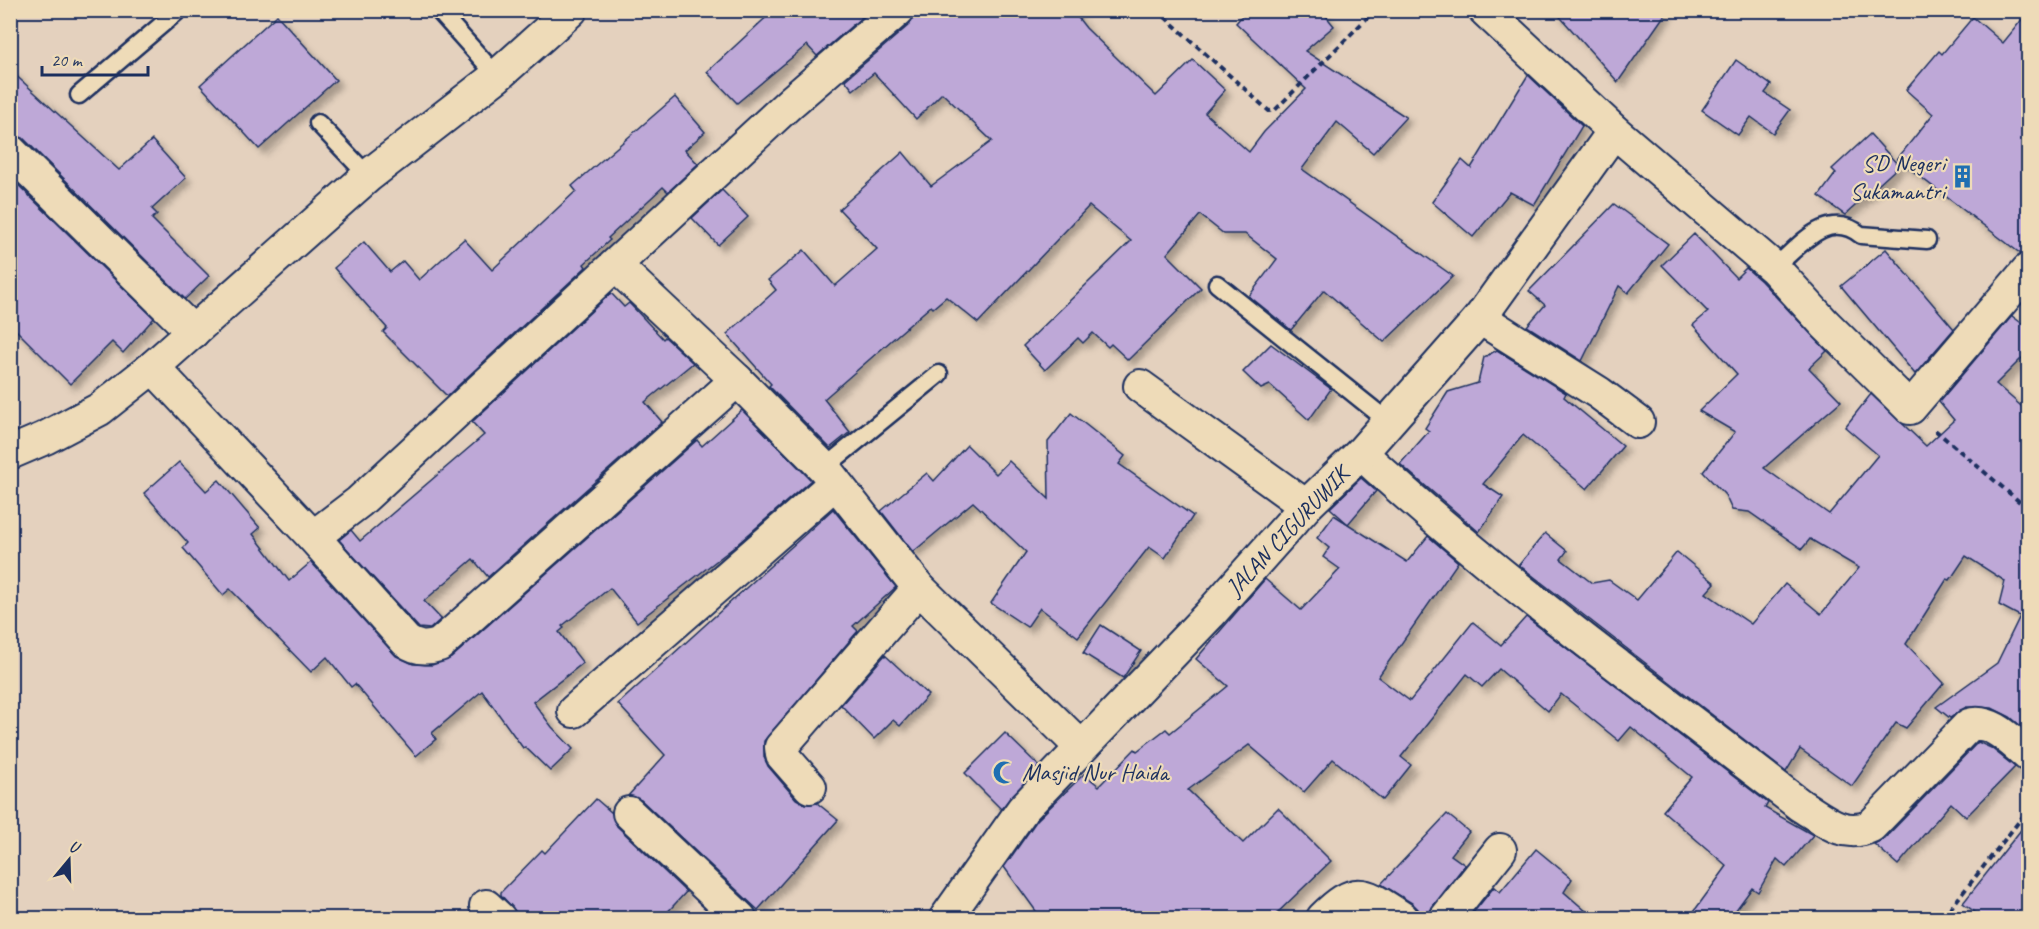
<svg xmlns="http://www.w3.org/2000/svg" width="2039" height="929" font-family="Caveat,sans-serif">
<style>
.building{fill:#bea8d7;stroke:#1b2f5e;stroke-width:1.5;filter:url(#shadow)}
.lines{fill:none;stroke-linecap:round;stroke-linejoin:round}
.service-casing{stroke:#1b2f5e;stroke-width:21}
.minor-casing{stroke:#1b2f5e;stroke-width:36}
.path{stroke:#1b2f5e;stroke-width:4;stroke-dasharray:6 4.5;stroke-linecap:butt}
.service{stroke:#eedbb8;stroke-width:16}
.minor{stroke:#eedbb8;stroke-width:32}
.labels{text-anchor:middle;stroke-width:4.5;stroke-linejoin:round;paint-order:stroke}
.poi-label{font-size:24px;fill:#1b2f5e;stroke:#eedbb8;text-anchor:end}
.street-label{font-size:24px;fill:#1b2f5e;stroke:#eedbb8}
</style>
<defs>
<filter id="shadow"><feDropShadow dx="5.5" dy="5.5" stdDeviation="3" flood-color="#0004"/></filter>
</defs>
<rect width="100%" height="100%" fill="#e4d1be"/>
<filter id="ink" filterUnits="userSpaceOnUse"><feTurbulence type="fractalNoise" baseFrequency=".0167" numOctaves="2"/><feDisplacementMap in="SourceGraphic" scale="12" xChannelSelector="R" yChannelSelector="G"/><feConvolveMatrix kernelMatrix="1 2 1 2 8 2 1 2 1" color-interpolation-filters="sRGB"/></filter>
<g filter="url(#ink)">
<!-- building -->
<g class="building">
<path d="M774 10H870L817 56 807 45 737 103 707 72Z"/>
<path d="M915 10H1072L1086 28 1156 96 1193 60 1225 90 1205 113 1249 152 1264 132 1306 89 1236 23 1246 11 1252 16 1257 10H1321L1334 26 1305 51 1406 117 1373 153 1337 122 1302 169 1453 276 1384 342 1324 290 1291 330 1249 296 1277 259 1245 234H1224L1200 215 1167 254 1201 288 1128 360 1111 344 1108 347 1093 333 1083 343 1078 338 1045 370 1023 346 1131 241 1089 206 978 323 946 297 933 308 931 306 824 399 850 432 830 448 769 386 771 384 727 334 776 290 768 280 804 250 835 286 877 249 839 209 903 152 931 186 992 141 942 93 916 119 874 73 853 90 845 80 910 24Z"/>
<path d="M1554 10H1668L1618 82Z"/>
<path d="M2028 12V252L2021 254 1897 159 1933 114 1906 90 1939 51 1942 54 1973 17 2003 43Z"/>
<path d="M277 15 336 80 259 149 200 85Z"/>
<path d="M1736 60 1771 85 1765 93 1790 110 1773 133 1751 117 1738 135 1702 110Z"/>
<path d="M10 70 119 170 152 140 186 178 152 209 157 214 152 219 209 276 185 299 23 138 10 134Z"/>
<path d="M1528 75 1582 126 1534 205 1510 192 1473 237 1432 202 1462 160 1471 168Z"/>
<path d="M675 97 705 132 685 150 698 164 668 192 663 187 608 238 610 240 584 264 586 267 447 396 383 332 387 328 334 268 364 242 390 272 403 261 419 280 464 239 492 270 576 191 572 186Z"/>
<path d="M1870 134 1899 166 1845 215 1819 196 1836 173 1832 169Z"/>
<path d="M10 177 154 318 123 353 112 342 70 384 10 324Z"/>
<path d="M722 190 748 217 718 245 692 218Z"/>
<path d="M1614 204 1668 244 1628 293 1619 286 1582 361 1527 326 1545 305 1529 291Z"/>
<path d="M1694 234 1736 278 1746 268 1761 281 1827 351 1809 368 1841 401 1764 468 1829 514 1878 455 1845 427 1871 394 1926 446 1954 420 1939 402 2012 316 2028 328V352L1996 384 2028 412V732L2010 717 1992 708 1966 707 1950 718 1936 707 1997 663 2020 616 1999 605 2005 581 1966 556 1950 580 1947 579 1906 644 1944 683 1906 728 1896 723 1852 786 1800 749 1786 772 1519 565 1545 533 1567 551 1561 559 1592 583 1609 580 1637 600 1677 552 1715 583 1706 593 1751 624 1785 584 1821 614 1859 568 1810 539 1802 549 1749 512 1732 510 1725 495 1703 472 1735 432 1699 411 1737 374 1693 325 1708 312 1662 265Z"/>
<path d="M1886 249 1954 329 1915 374 1841 286Z"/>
<path d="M611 293 624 307 629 303 663 339 665 337 693 363 645 402 662 422 488 577 473 559 424 601 441 619 430 629 419 628 339 540 351 530 360 541 484 435 472 422Z"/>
<path d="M1271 344 1331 389 1309 420 1270 385 1261 389 1243 372Z"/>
<path d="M1497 350 1566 393 1564 397 1623 446 1587 489 1523 435 1483 484 1503 497 1479 532 1400 464 1429 431 1425 428 1448 392 1478 383 1484 357Z"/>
<path d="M742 410 811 480 733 548 637 622 610 588 562 626 564 628 559 632 583 663 533 702 552 727 573 749 550 771 525 747 523 748 482 691 432 733 436 739 416 756 355 684 351 687 327 657 311 672 230 589 223 595 183 548 188 543 144 493 179 462 206 491 219 480 260 528 253 534 289 581 311 562 396 656 413 664 432 665 451 658 697 440 702 446Z"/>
<path d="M1071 413 1125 456 1119 464 1193 516 1165 558 1149 547 1078 637 1040 608 1027 627 991 603 1026 552 973 502 913 552 881 511 927 473 934 481 967 445 996 474 1009 461 1049 499 1048 442Z"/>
<path d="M1361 478 1376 491 1348 524 1330 508Z"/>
<path d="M833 509 896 587 853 626 858 631 764 741V757L768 766 796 799 805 804 817 803 838 820 758 910 641 800 628 796 665 755 618 704Z"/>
<path d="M1334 515 1407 562 1428 536 1458 562 1378 677 1410 701 1473 622 1501 645 1526 617 1768 803 1765 808 1813 835 1786 867 1777 859 1758 892 1752 888 1730 918H1689L1727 866 1663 811 1692 777 1631 727 1619 741 1561 694 1548 711 1499 669 1482 687 1467 674 1401 757 1411 765 1383 800 1333 759 1304 792 1249 745 1188 790 1243 843 1278 808 1331 861 1272 918H1041L1004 867 1037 820 1084 774 1099 786 1135 749 1137 751 1166 729 1170 733 1228 686 1196 659 1265 579 1301 610 1340 569 1323 557 1329 548 1317 538Z"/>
<path d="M1101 625 1141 651 1123 678 1083 653Z"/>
<path d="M885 655 928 695 900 726 893 720 874 739 841 705Z"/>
<path d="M1005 733 1039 766 1001 809 965 773Z"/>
<path d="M1978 742 1991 748 2015 767 1966 817 1951 803 1898 865 1874 844 1884 839Z"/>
<path d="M596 799 612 813 617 826 686 892 662 918H516V912L501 895V892L542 850 545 853Z"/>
<path d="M1447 814 1469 832 1451 855 1465 865 1432 907 1428 918H1420L1418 909 1412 903 1381 884Z"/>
<path d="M2028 821V918H1983L1963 903Z"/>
<path d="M1536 849 1572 879 1564 892 1594 918H1469L1494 887 1500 892Z"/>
</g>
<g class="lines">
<defs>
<g id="service">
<path d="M438 10 497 76"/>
<path d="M79 95 179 10"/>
<path d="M318 123 368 176"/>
<path d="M1774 268C1800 246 1827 208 1861 235L1927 240"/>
<path d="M1217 284 1389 422"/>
<path d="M824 468 939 374"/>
</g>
<g id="minor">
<path d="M1485 10 1614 131 1774 268 1825 324 1910 408 2028 270"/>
<path d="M10 151 193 332"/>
<path d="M616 266 737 380 824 468 919 588 1081 747"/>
<path d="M1480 318 1599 393 1638 422"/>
<path d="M153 367 313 537 359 502 791 102 898 10"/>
<path d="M1140 386 1306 506"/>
<path d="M10 453 45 438 100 409 153 367 368 176 497 76 571 10"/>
<path d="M1361 453C1499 581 1652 690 1800 805 1823 819 1844 839 1871 826L1969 725C1991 718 2012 742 2028 755"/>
<path d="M313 537 406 641C417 649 427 649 439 645L737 380"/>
<path d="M574 711 835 483"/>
<path d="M810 787 782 755 781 747 919 588"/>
<path d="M629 813 740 918"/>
<path d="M486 906 499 918"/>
<path d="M946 918 1023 809 1210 614 1306 506 1361 453 1480 318 1614 131"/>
<path d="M1323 918C1358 883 1365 894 1402 918"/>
<path d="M1446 918 1500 850"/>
</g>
</defs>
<!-- service casing -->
<use href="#service" class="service-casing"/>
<!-- minor casing -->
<use href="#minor" class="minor-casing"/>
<!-- path -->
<g class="path">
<path d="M1157 10 1269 111 1275 110 1375 10"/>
<path d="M1935 430 2028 509"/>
<path d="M1943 918 2028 810"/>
</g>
<!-- service -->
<use href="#service" class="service"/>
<!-- minor -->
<use href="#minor" class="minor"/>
</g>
</g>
<!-- icons -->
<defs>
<symbol id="building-bare" viewBox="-9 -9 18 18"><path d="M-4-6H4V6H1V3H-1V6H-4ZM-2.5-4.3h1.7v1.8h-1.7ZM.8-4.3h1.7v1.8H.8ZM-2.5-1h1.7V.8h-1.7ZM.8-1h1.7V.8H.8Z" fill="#1f6fb2" stroke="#eedbb8" stroke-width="2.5" paint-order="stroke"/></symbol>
<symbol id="mosque-bare" viewBox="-9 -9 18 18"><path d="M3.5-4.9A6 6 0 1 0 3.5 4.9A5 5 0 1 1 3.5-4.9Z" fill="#1f6fb2" stroke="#eedbb8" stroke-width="2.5" paint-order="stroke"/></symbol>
</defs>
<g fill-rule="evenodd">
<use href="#building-bare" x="1946" y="160" width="33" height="33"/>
<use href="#mosque-bare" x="988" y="756" width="33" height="33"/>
</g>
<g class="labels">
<!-- poi labels -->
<g class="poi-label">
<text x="1945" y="171">SD Negeri<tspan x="1945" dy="28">Sukamantri</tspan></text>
<text x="1022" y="780" text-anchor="start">Masjid Nur Haida</text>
</g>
<!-- street labels -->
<g class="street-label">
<text transform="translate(1287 531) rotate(-47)" y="8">JALAN CIGURUWIK</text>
</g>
</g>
<!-- margin -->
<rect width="2039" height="929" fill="none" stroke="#eedbb8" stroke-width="36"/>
<rect x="18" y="18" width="2003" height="893" fill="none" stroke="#1b2f5e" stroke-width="2" filter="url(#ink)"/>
<!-- north arrow -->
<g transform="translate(69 860) rotate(19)" stroke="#eedbb8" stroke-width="4.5" paint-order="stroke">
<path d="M0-4.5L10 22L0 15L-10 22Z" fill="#1b2f5e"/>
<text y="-9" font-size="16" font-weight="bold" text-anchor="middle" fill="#1b2f5e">U</text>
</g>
<!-- scale -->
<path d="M42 66v9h106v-9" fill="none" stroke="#1b2f5e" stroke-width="3"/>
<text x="51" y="66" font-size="18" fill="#1b2f5e" stroke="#eedbb8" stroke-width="4.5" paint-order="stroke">20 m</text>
</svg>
